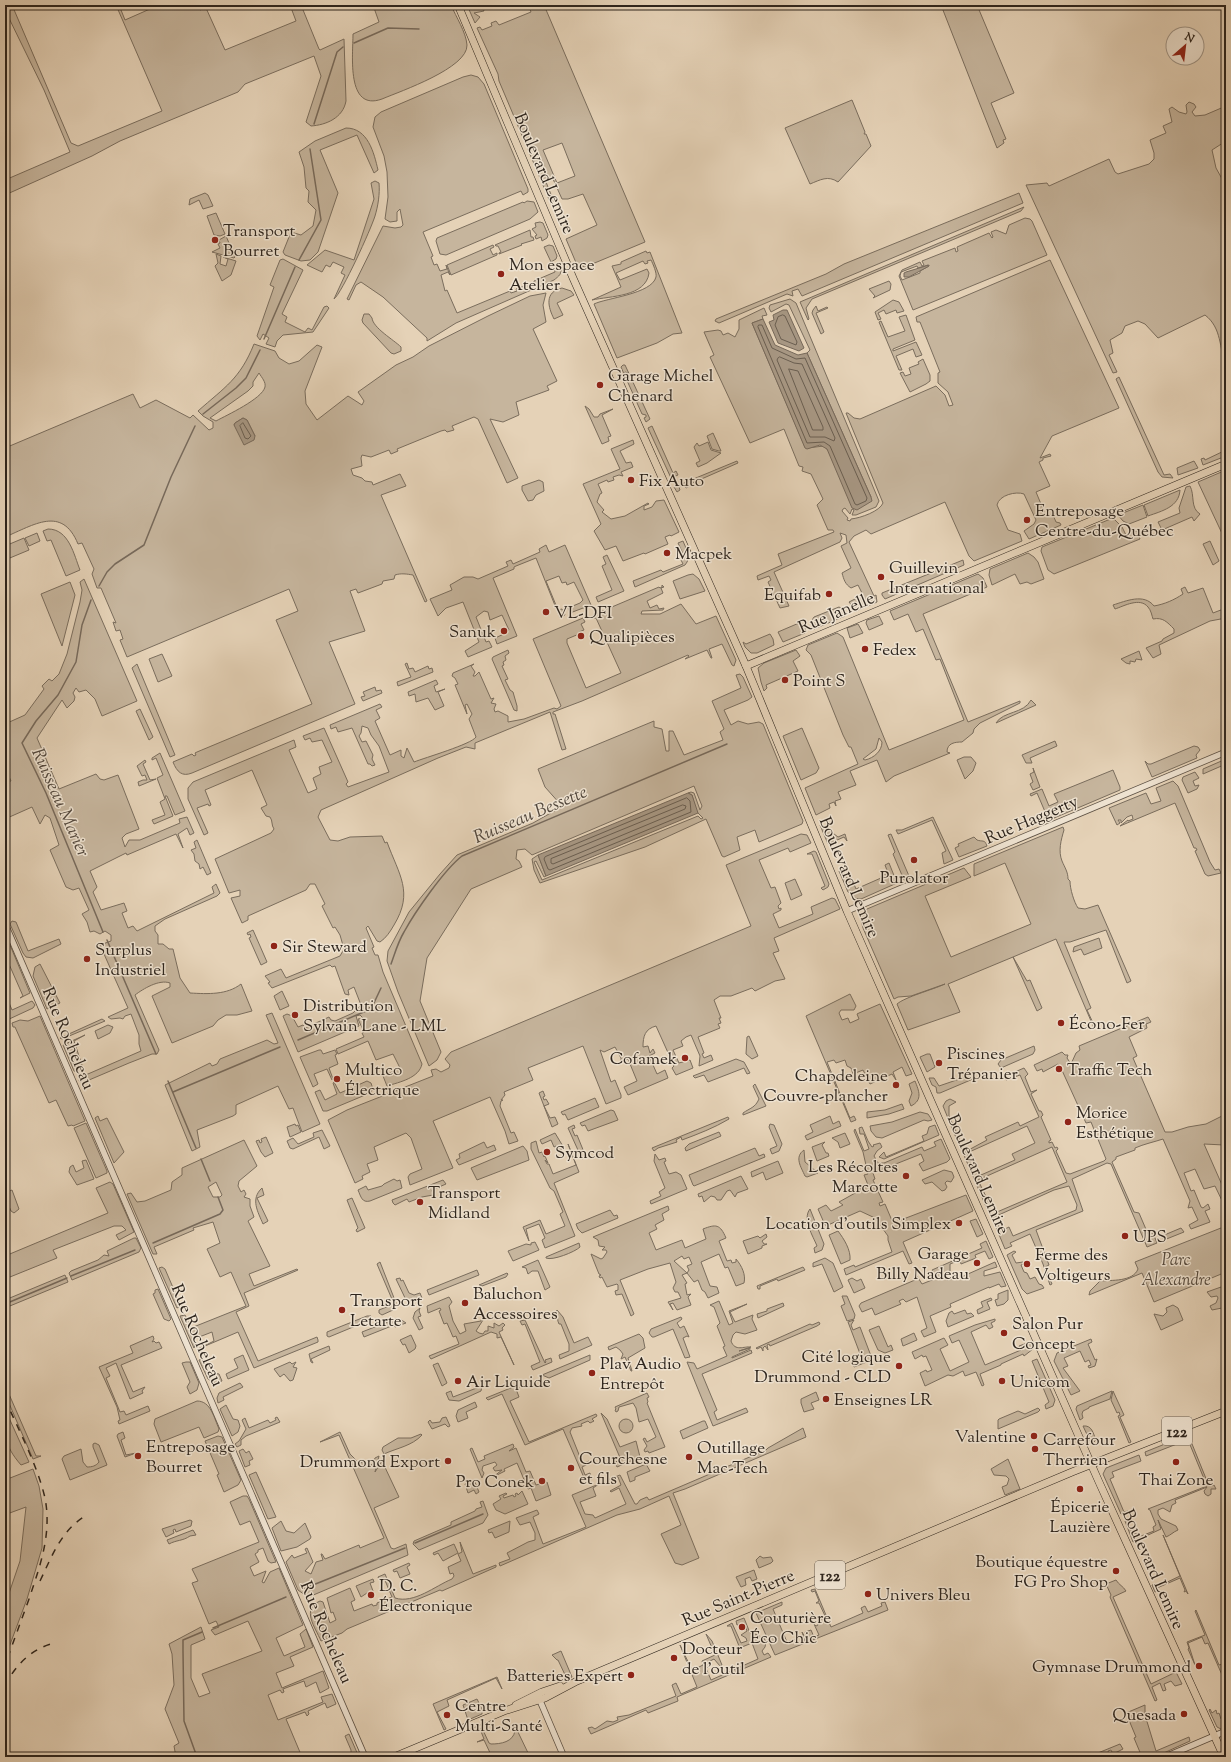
<svg xmlns="http://www.w3.org/2000/svg" width="1231" height="1762" font-family="'Sorts Mill Goudy',serif">
<style>
.green{fill:#c6b59d;stroke:#7a6d5d;fill-rule:evenodd}
.water{fill:#a79783;stroke:#77695a}
.lines{fill:none;stroke-linecap:round;stroke-linejoin:round}
.shore{stroke:#6a5e50;stroke-width:1}
.stream{stroke:#77695a;stroke-width:1.5}
.minor-casing{stroke:#5c5044;stroke-width:7}
.major-casing{stroke:#2e251d;stroke-width:8}
.minor{stroke:#eee2d0;stroke-width:5.5}
.major{stroke:#e5d2b7;stroke-width:7}
.rail{stroke:#2e251d;stroke-width:1.5;stroke-dasharray:7 7;stroke-linecap:butt}
.poi-dot{fill:#8f2418;stroke:#eee2d0;stroke-width:1.5}
.labels{text-anchor:middle;stroke-width:3;stroke-linejoin:round;paint-order:stroke}
.shield{fill:#eee2d0;stroke:#685e53;stroke-width:1}
.shield-label{font-size:16px;font-weight:bold;fill:#2e251d}
.street-label{font-size:17px;fill:#2e251d;stroke:#eee2d0}
.poi-label{font-size:17px;fill:#2e251d;stroke:#eee2d0;text-anchor:start}
.park-label{font-size:17px;font-style:italic;fill:#54493d;stroke:#eee2d0}
.water-label{font-size:18px;font-style:italic;fill:#52473c;stroke:#eee2d0}
</style>
<rect width="100%" height="100%" fill="#e5d2b7"/>
<filter id="stains"><feTurbulence type="fractalNoise" baseFrequency=".005" numOctaves="4"/><feColorMatrix values="0 0 0 0 .2 0 0 0 0 .09 0 0 0 0 .02 0 0 0 .5 -.17"/></filter>
<radialGradient id="worn" r=".72"><stop offset=".6" stop-color="#630" stop-opacity="0"/><stop offset="1" stop-color="#630" stop-opacity=".3"/></radialGradient>
<!-- green -->
<g class="green">
<path d="M5 5H12L71 143 78 146 162 111 116 5H119L125 20 159 5H198L200 10 206 8 225 50 296 21 290 5H301L319 49 320 50 344 39 346 101C343 118 326 125 311 126L306 122 321 76 314 56 245 84 238 92 120 141 92 156 5 195V180L70 152 44 90 5 10Z"/>
<path d="M373 5H416L418 7 423 5H451C456 17 466 32 467 45 468 68 401 91 382 99 346 112 353 55 353 34L379 22Z"/>
<path d="M467 5 474 6 482 5 484 11 474 13 480 17 475 23Z"/>
<path d="M533 5H544L645 242 585 267 577 265 566 239 597 225 583 194 568 199H562L553 179 546 182 554 202 551 204 499 81 498 74 477 28 480 27 482 30 492 26 491 23 496 21 499 25 531 12 529 7ZM562 143 575 176 557 183 543 150Z"/>
<path d="M941 5H977L1014 93 991 103 1006 139 1003 140 1004 143 997 148Z"/>
<path d="M471 75 478 77 484 84 528 189V192L523 195 521 191 423 232 433 256 431 257 434 265 437 264 440 271 447 269 446 265 450 275 448 272 441 275 445 291 447 290 457 313 510 291 511 293 517 291 516 289 534 282V281L555 272 554 268 558 266 561 267C562 274 559 276 554 280L456 323 427 341V338L383 297 361 282 356 285 349 300 347 299 383 226 395 228 401 227 403 225 400 209 397 212V221L390 222 385 219 388 197 387 172 384 156 373 127 375 117 381 112 463 77Z"/>
<path d="M852 100 865 132 864 134H866L871 146 838 182C828 175 820 180 810 184L785 128Z"/>
<path d="M1189 102 1194 104 1196 107 1192 112 1195 116 1205 115 1226 106V141L1212 150 1216 168 1226 186V366C1219 348 1222 328 1205 315L1158 338 1145 324 1138 321 1125 326 1122 333 1110 340 1113 353 1109 355 1117 372 1113 373 1026 185 1047 183 1049 186 1109 159 1115 172 1118 174 1149 164 1154 159V153L1150 140 1166 133 1163 126 1172 122 1169 109 1172 107 1179 112 1186 114 1187 112 1186 105Z"/>
<path d="M346 128C368 128 374 153 378 170L374 173 357 135 320 150 338 193 318 252 310 260 301 261 285 255 283 252 291 232 301 235 313 226 316 210 308 202 309 191 306 188 304 167 299 152 315 141Z"/>
<path d="M375 181 379 183C380 194 378 206 375 216 371 229 342 293 334 299L345 275 341 273 344 267 333 262 330 267 326 265 322 272 307 265 325 250 354 260 374 199 371 183Z"/>
<path d="M205 193 208 195 213 206 203 209 199 200 189 205 190 199Z"/>
<path d="M1019 193 1023 203 802 296 798 289 792 291 793 296 787 294 719 323 715 321 716 319 826 274 844 264Z"/>
<path d="M527 201 534 202 538 212 530 219 446 255 440 254 436 241 437 238 523 202 524 203Z"/>
<path d="M1024 207 1021 211 812 299 806 308 809 319 808 320 800 302Z"/>
<path d="M216 213 225 234 220 236 214 235 207 216Z"/>
<path d="M1025 218 1030 219 1032 221 1047 255 913 310 899 276 902 270 920 262 922 266 924 265 922 261 955 248 956 252 958 251 957 247 989 233 992 238 993 237 991 232 996 230 1006 234 1009 225ZM928 265 929 266 920 271V273L902 280 900 276 901 272 917 266 918 268Z"/>
<path d="M540 222 543 223 548 235 547 238 542 241 541 237 536 239 535 236 537 235 532 229 536 227 535 223Z"/>
<path d="M530 230 531 237H533L534 240 521 244 522 245 499 254V253L501 252 498 246H496L495 245Z"/>
<path d="M226 236 235 257 234 258 212 252 220 248 218 244 220 243 219 240Z"/>
<path d="M493 245 494 247 490 249 493 255 497 253V255L451 275 447 265Z"/>
<path d="M549 245 553 246 557 256 556 259 551 262 544 247Z"/>
<path d="M646 251 647 253 650 252 682 333 673 334 657 343 617 358 594 304C606 298 652 294 656 277 657 273 653 264 651 260L647 261 648 263 645 264 643 261 616 273 620 280 647 269 649 273C646 297 610 296 592 300L621 287 612 266 621 264V262Z"/>
<path d="M216 254 221 256 220 264 226 266 228 259 223 257 236 261 231 275 222 281 215 266 218 263Z"/>
<path d="M283 259 303 270 282 314 287 317 285 322 305 332 308 328 312 330 324 307 327 306 329 308 313 332 283 335 277 341 275 347 266 344 269 338 263 334 260 340 257 336 274 287 270 285 280 260Z"/>
<path d="M1050 260 1119 408 1052 436 1040 458 1050 454 1051 456 1043 458V460L1039 462 1050 486 1036 492 1046 516 1053 515 1056 522 1060 523 1061 525 1029 539 1024 531 1034 524 1036 520 1024 494C1016 491 999 495 997 505L1008 530 1020 534 1022 541 974 561 969 556 945 502 871 534 866 530 854 536 849 542 874 596 876 595 877 602 856 611 849 602 863 595 858 585 851 588C845 584 844 580 842 573L851 568 841 546 847 543 846 535 840 533 842 538 840 542 774 572 789 606 780 608 768 582 771 580 769 576 758 580 757 576 782 565 778 554 834 532 833 530H828L817 505 823 499 811 474 802 471 803 467 799 466 784 429 750 443 710 357 714 355 704 332 718 330 721 331 723 335 728 333 735 337 739 329V320L764 308 767 315 762 316 763 319 752 323 805 447 807 448 824 446 871 497 807 353 810 350 789 305 786 304 771 312 769 308 770 305 790 299 796 303 879 501 876 507 856 515H852L854 510 852 509 850 514 845 508 843 509 842 511 848 518 847 520 850 521 851 519C861 518 880 511 883 503L846 413H848L854 418 860 419 936 386 945 395 949 406 953 405 948 392 938 383V373L940 372 920 322H917L916 317Z"/>
<path d="M889 281 891 284 890 290 873 298 875 296 869 289Z"/>
<path d="M562 288 571 291 574 295 557 303 563 315 554 319C548 307 544 292 562 288Z"/>
<path d="M546 293 543 305 546 322 533 329 557 381 547 386 549 390 516 402 519 415 503 422 490 419 518 478 507 483 478 419 474 417 452 426 454 430 447 432 445 430 441 431 397 449 398 451 391 454 389 450 371 457 362 455 361 458 362 466 351 469 353 475 362 478 365 481 372 482 373 485 400 474 406 486 381 495 427 601 425 602 413 575C407 574 401 573 395 575L394 579 383 581 382 584 358 593 356 589 350 591 365 631 329 642 355 704 192 773C182 777 177 772 173 762L192 754 194 756 196 755 195 753 197 752 312 704 276 620 298 611 289 589 127 657 120 640 123 639 120 630 116 631 113 622 116 623 101 588H97L92 574 94 569 82 543 78 544C62 505 34 525 5 537V448L133 394 140 408 156 400 190 418 193 415 209 430 213 428V422L203 416 198 411C225 387 240 379 254 344L275 351 279 358 289 364 299 361 317 345 322 347 305 391 306 404 317 420 348 396 362 405 364 401 358 392 396 365 413 357 429 346 488 316 530 296ZM259 373C262 378 266 382 265 387 262 399 227 415 216 421L210 418 248 391 253 386V382ZM243 418 247 420 255 436 234 425 235 423Z"/>
<path d="M893 300 899 302 904 311 897 313 896 310 886 314 884 310 878 313 881 319 878 320 875 312Z"/>
<path d="M816 306 818 311 827 307 828 308 816 313 824 332 821 334 812 313 813 310Z"/>
<path d="M364 314H369L372 318C373 328 394 340 401 347V351L394 354 391 353 363 323 362 320Z"/>
<path d="M906 315 915 340 893 349V351L916 342 922 355 916 357 913 349 896 356 902 370H899L879 322 881 321 888 337 905 331 899 317Z"/>
<path d="M923 359 930 375V381L926 384 910 392 900 373 903 372 905 376 911 374 909 368 919 364 918 362Z"/>
<path d="M623 365H625L650 419 646 422 644 418 646 417V415L642 414 625 376 628 373 625 372 624 374 621 367Z"/>
<path d="M1119 377 1164 475 1170 474 1173 478 1162 477 1158 472 1116 379Z"/>
<path d="M585 406 589 409 594 417H598L600 414 613 409 602 415 611 436 608 437 609 441 602 444Z"/>
<path d="M652 426 673 473 676 471 678 475 671 478 648 428Z"/>
<path d="M713 433 721 451H719L712 449 707 436Z"/>
<path d="M633 440 634 444 620 451 626 463 631 462 633 467 621 472 623 476 619 475 613 477 614 480 608 482 607 480 598 484 602 493 600 494 597 502 604 510 602 512 611 519 625 516 648 503 649 504 644 506V510L652 507 656 501 664 500 679 532 671 536 670 535 665 537 668 544 645 554 644 553 623 561 616 546 605 550 594 531 601 524 583 484 620 469 611 449Z"/>
<path d="M708 442 711 450 721 453 707 463 698 467 696 463 700 461 694 447 697 443 699 446Z"/>
<path d="M1226 450V456L1203 465 1201 459 1204 458 1205 460Z"/>
<path d="M737 461 738 463 690 484V486L686 488 684 485 679 487 680 490 677 492 674 487Z"/>
<path d="M1194 461 1198 468 1178 475 1177 468Z"/>
<path d="M1226 470V542L1198 482Z"/>
<path d="M539 480 543 482 544 491 536 495 533 500 528 501 522 490V486Z"/>
<path d="M1190 486C1195 495 1190 508 1200 514L1194 521 1192 517 1162 530 1158 522 1180 513 1179 508 1186 487Z"/>
<path d="M1180 490C1179 507 1162 511 1148 516L1144 505Z"/>
<path d="M1143 505 1147 517 1129 524 1123 521 1118 515Z"/>
<path d="M1113 518 1122 527 1126 535 1137 531 1140 539 1054 574 1048 570 1041 551 1042 547Z"/>
<path d="M48 529C69 529 74 555 80 570L66 576 51 540 47 541 43 531Z"/>
<path d="M37 533 40 541 29 546 25 538Z"/>
<path d="M24 538 29 550 5 560V546Z"/>
<path d="M683 541C686 549 692 557 685 565L635 587 633 581 661 570 663 572 683 564 681 560 685 558 678 543Z"/>
<path d="M1210 541 1219 561 1213 565 1203 544Z"/>
<path d="M546 545 549 552 565 545 591 605 570 613 568 608 580 603 583 600 574 582 567 585 566 582 562 583 559 576 546 581 558 610 562 609 565 615 560 618 536 558 516 566 514 567V569L493 578 517 636 497 644 495 638 504 634V633L509 630 502 615 490 620 488 612 484 611 476 617 486 642 489 641 492 647 468 657 465 651 479 642 463 602 446 608 438 616 430 599 452 590 450 585 464 577H473L478 579 508 566 506 562 511 560 513 564 540 552 539 549Z"/>
<path d="M1028 553 1034 557 1038 562 1044 579 1031 584 1027 582 1020 584 1015 574 992 585 989 575 990 569Z"/>
<path d="M607 555 624 591 598 602 596 597 612 590 602 566 606 564 603 557Z"/>
<path d="M963 560 964 565 885 599 882 595V593Z"/>
<path d="M693 574 699 579 705 591 680 599 673 581 688 575Z"/>
<path d="M978 574 983 578 987 587 923 614 968 722 1020 701V703L980 723 974 729 973 733 962 742C955 742 947 743 947 752L950 753 894 776 886 782 877 760 850 771 856 785 838 792 841 799 835 801 836 806 834 802 829 804 830 808 816 815 805 788 858 764 851 747H849L843 735 811 655 806 650 808 645 837 633 843 637 889 750 964 720 940 659 936 660 923 629 916 632 908 614 894 620 890 611ZM879 738 882 742C882 751 874 758 865 760L863 759 876 749Z"/>
<path d="M84 579 137 701 102 716 95 699 86 690 79 692 76 688 73 693 75 697 74 701 67 708 62 700 37 738 59 789 96 774 100 779 104 780 118 775 139 829 126 834 122 838 125 847 129 840H140L180 823 179 819 187 817 194 833 190 835 187 828 178 834 183 848 176 834 127 855 126 853 90 871 97 887 93 892 101 910 124 903 127 911 122 913 128 928 133 926 137 931 214 893 212 887 216 884 220 893 217 896 165 919 155 926V931L158 935V944H163L169 949H173L180 978 190 993C208 994 227 995 241 984L252 1011 237 1015H226L218 1020 213 1026 172 1043 152 996 170 987V983C159 979 143 989 135 995L159 1050 157 1054H152L129 1063 82 1083 79 1081 81 1077 141 1051 139 1044V1035L131 1014 125 1016 123 1019 120 1018 111 1019 108 1017 128 1008 100 945 111 941V935L105 931 100 934 94 931 90 932 87 922 82 914 89 910 79 888 73 890 66 887 50 850 59 845 50 818 45 815 40 824 32 807 5 819V783L11 781 5 768V724L25 715 44 689 42 686 49 679 52 681 59 674 67 654 80 602 82 590 80 582Z"/>
<path d="M70 582 75 595 62 646 41 594Z"/>
<path d="M662 585 664 587 661 588 663 593 647 601 650 608 657 605 659 609 664 608 663 610 642 611 641 614H660L681 604 696 624 716 616 736 660 734 666 732 665 722 644 709 649 712 658H711L707 650 685 659 689 656 688 655 582 701 553 712V714H555L566 749 562 750 550 712 475 743V749L466 747 438 758 321 810 318 817 330 840 338 841 350 837 382 836 385 843 387 842C399 875 414 892 394 925 390 932 386 938 380 942L377 941 368 926 366 928 374 947 372 948 375 955H378L383 972 422 1064C419 1078 400 1082 387 1086L383 1076 400 1068 393 1054 376 1060 368 1041 338 1054 336 1049 364 1037 362 1033 364 1032 358 1019 363 1018 360 1015 356 1016 359 1026 298 1052 283 1016 287 1014 292 1016 298 1027 303 1025 305 1028 329 1017 331 1020 335 1021 353 1013 361 1005 354 987 348 990 349 995 345 994 335 966 332 967 330 965 272 988 268 983 270 982 265 976 281 969 286 978 340 956 344 949 340 935 335 927 333 928 322 906 325 904 315 884H310L306 890 248 916V920L242 923 231 898 240 896V890L229 893 215 859 271 833 274 829C271 825 273 821 270 817L266 816 261 808 267 805 252 770 205 790 211 805 209 806 208 804 197 808 208 833 204 835 188 799V788L193 782 294 740 296 747 289 750 308 793 317 789 313 778 321 774 319 767 332 762 322 740 312 742 310 738 305 740 303 736 324 728 348 782 346 784 348 787 389 772 379 746 371 735 368 728 362 726 361 733 359 736 362 742 366 741 373 755 372 759 375 765 372 766 370 764H368L352 728 338 732 336 727 331 729 330 725 380 704 382 707 376 710 380 718 375 721 390 755 401 750V756L404 758 407 748 414 762C424 758 472 744 476 737L469 719 472 714 467 704 465 705 467 714 455 685 458 684 455 678 452 676 453 673 474 664 471 666 475 672 473 676H475L479 672 491 699 494 698 491 703 496 704 494 709 495 712 498 711 508 716V722L524 719 554 708 557 709 561 706 533 639 583 618 585 622 581 624 584 630 579 632V634L567 639V643L586 688 621 673 596 618H594L593 615 659 587 660 588 662 587Z"/>
<path d="M1185 587 1188 593 1203 588 1213 613 1226 608V618L1210 621 1159 645 1161 654 1153 658 1146 648 1162 641 1163 639 1174 633V629C1167 622 1163 617 1153 619 1152 616 1151 610 1148 607 1140 597 1124 606 1115 609L1113 605C1126 601 1144 593 1154 606 1165 604 1174 600 1183 594L1181 589Z"/>
<path d="M839 607 845 610V616L814 629C810 625 811 621 814 617Z"/>
<path d="M879 616 883 624 869 630 866 623 867 620Z"/>
<path d="M799 623 804 625 806 630 805 633 783 642 778 632Z"/>
<path d="M858 624 863 633 850 638 847 628Z"/>
<path d="M770 634 773 639 774 645 757 653H751L745 647 743 642 746 644Z"/>
<path d="M508 650 509 653 505 656 506 660 503 662 504 665 502 666 508 679 505 680 510 690 513 692 517 706V711L514 710 492 659 493 657Z"/>
<path d="M796 650 800 656 793 661 798 671 766 685 767 688 764 691 761 682 758 668 764 663Z"/>
<path d="M1139 651 1142 660 1136 659 1135 662 1130 661V664L1126 663 1121 659Z"/>
<path d="M162 654 172 676 158 682 149 659Z"/>
<path d="M407 663 409 669 413 668 415 672 428 666 429 669 432 668 433 672 398 686 397 682 411 677 405 664Z"/>
<path d="M137 664 175 755 170 757 132 668Z"/>
<path d="M740 674 743 677 752 697 748 700 724 710 731 725 738 721 748 724 759 722 763 724 803 821 802 824 759 842 755 830 737 837 740 850 724 857 722 856 706 819 645 847 540 883 534 870 532 859 538 855 546 876 544 877 536 861 534 862 542 880 698 816 701 819 703 818 696 811 692 795 688 793 691 792 694 793 700 810 702 806 694 786 532 855 525 849 517 850 516 859 519 861 522 867 471 889 427 958 420 1001 441 1052 437 1060 429 1066 398 992 387 961 388 951 409 912 440 874 457 855 533 823 556 810 561 805 545 787 538 769 654 721V727L662 729 666 751H669V731H673L684 755 723 740 720 732 724 729 712 701 741 688 736 675Z"/>
<path d="M436 680 438 684 434 686 436 692 445 689 438 692 444 706 435 710 428 698 416 702 415 694 409 696 408 692Z"/>
<path d="M375 687 376 691 381 690 382 693 363 701 361 697 365 696 363 692Z"/>
<path d="M1031 700 1036 705 996 723C1003 711 1024 714 1031 700Z"/>
<path d="M140 709 153 737 149 740 136 711Z"/>
<path d="M802 728 819 768 816 773 801 780 783 736Z"/>
<path d="M1055 741 1057 746 1030 758 1032 763H1026L1022 755Z"/>
<path d="M1194 746 1198 747 1200 750 1196 755 1197 758 1152 777 1145 761 1148 764H1151Z"/>
<path d="M160 753 185 811 175 815 167 796H165L173 816 154 824 152 820 165 815 160 802 165 799 157 778 163 775 156 758 152 760V758Z"/>
<path d="M964 757H971L976 763 973 771 965 779 957 760Z"/>
<path d="M1226 759V764L1203 774V769Z"/>
<path d="M145 760 146 762 143 764 150 780 156 779 139 786 138 782 143 780H147L145 775 142 776 137 766Z"/>
<path d="M1033 768 1040 787 1033 790 1030 784 1033 782 1030 774 1034 772Z"/>
<path d="M1113 770 1120 787V790L1040 824 1037 821 1045 818 1046 814 1037 793 1031 796 1030 794 1042 789 1049 806 1058 802 1054 794Z"/>
<path d="M1195 772 1199 778 1193 781 1195 786 1199 785 1197 789 1188 793 1182 780 1183 777Z"/>
<path d="M1173 781 1178 786 1210 862 1215 870 1219 869 1221 873 1208 876 1205 874 1195 851 1197 850 1196 848H1194L1175 803 1120 826 1128 820V821L1133 819 1132 815 1127 817 1121 823V820H1118L1120 823 1117 825 1109 808 1146 793 1151 804 1161 801 1156 788Z"/>
<path d="M933 817 953 860 944 864 942 853 946 851 932 820 898 834 896 830H902Z"/>
<path d="M821 824 838 837 845 834 847 841 844 837 828 844 820 825Z"/>
<path d="M1063 827 1064 830C1061 840 1058 851 1062 861 1065 868 1068 872 1068 879L1070 881C1070 889 1074 902 1078 908L1085 909 1098 905 1131 981 1127 983 1106 930 1070 942H1064L1091 1008 1087 1010 1094 1025V1028L1056 939 1013 957 1027 981 1030 980 1042 1008 1037 1011 1013 957 948 984 960 1012 908 1030 897 1004C905 997 932 990 945 984L911 996 898 997 894 999 863 928 860 916 867 909 964 868 971 877 925 896 951 957 1031 924 1005 863 974 876V864Z"/>
<path d="M801 834 807 835 811 843 790 852 788 848 759 860 771 888 775 887 781 903 778 906 779 909 781 908V910L773 914 779 928 813 914 811 907 832 898 835 899 840 909 774 938 779 951 773 953 785 979 775 981 755 991 752 988 731 996H720L714 1000 721 1018H719L721 1023 718 1024 720 1028 698 1037 704 1053 702 1054 704 1058 711 1055 713 1060 699 1066 700 1056 691 1035 686 1037 681 1041 683 1046 673 1050 679 1063 690 1060 693 1068 676 1075 672 1068 674 1066 656 1026C645 1029 643 1036 643 1047L648 1046 650 1053 653 1049 655 1053 649 1056 657 1074 665 1070 668 1078 628 1095 624 1087 637 1081 628 1059 621 1062V1058L615 1047 604 1052 600 1050 611 1082 615 1080 621 1095V1098L606 1104 583 1046 528 1068 533 1080 504 1092 505 1095 501 1100H503L501 1101 500 1106 511 1133 514 1132 518 1141 509 1144 505 1131 490 1097 433 1121 453 1168 410 1185 408 1177 410 1174 422 1169 411 1138 406 1133 374 1147 378 1160 367 1164 370 1172 362 1176 363 1179 355 1183 328 1120 347 1110 433 1076 431 1070 436 1069 441 1072 449 1068 450 1065 445 1059 451 1052 751 926 726 865Z"/>
<path d="M891 834 909 876H911V878L904 880 893 854 895 852 888 835Z"/>
<path d="M974 837 977 840C982 842 985 839 987 846L959 857 955 848 959 846 958 844Z"/>
<path d="M197 840 211 873 207 875 203 867 200 869 199 864 195 861 194 854 191 850 196 848 194 842Z"/>
<path d="M814 851 816 852 829 884 828 887 823 890 821 888 825 886 812 854H807Z"/>
<path d="M889 863 897 883 861 899 852 898V896L848 892 839 871 843 870 847 878 851 877 856 889 881 878V876L888 873 885 865Z"/>
<path d="M795 879 802 895 791 900 785 883Z"/>
<path d="M12 921 16 922 28 951 59 939 61 944 33 958 26 957 23 953 10 924Z"/>
<path d="M253 930 267 962 261 965 249 938 251 937 250 934 248 935 247 933Z"/>
<path d="M1099 938 1102 948 1084 955 1081 949 1073 952 1074 947Z"/>
<path d="M8 945H10L30 993 20 998 23 996 5 955V946Z"/>
<path d="M40 964 60 1003 47 1009 33 976 35 967Z"/>
<path d="M282 991 289 1006 280 1010 274 996Z"/>
<path d="M5 993 12 1010 32 1001 35 1005 33 1008 5 1021Z"/>
<path d="M850 994 856 1006 854 1010H841L839 1013 842 1020 848 1018 850 1023 859 1019 857 1014 859 1013 880 1004 912 1074 906 1076 902 1067 893 1072 896 1080 892 1074 870 1084 863 1070 853 1074 851 1068 847 1066 845 1060 836 1063 834 1060 827 1062 850 1118 854 1116 856 1120 851 1122 806 1016Z"/>
<path d="M272 1013 320 1124 302 1132 293 1108 289 1109 278 1086 236 1105V1114L233 1116 197 1130 200 1147 192 1151 165 1085 210 1063 212 1066 217 1064 220 1059 267 1040 274 1044 278 1043 266 1015Z"/>
<path d="M40 1016 85 1121 73 1126 72 1125 68 1126 56 1100 49 1103 15 1027H13L12 1023 20 1020 28 1021Z"/>
<path d="M1148 1017 1151 1022 1146 1024 1147 1028 1129 1037 1137 1056 1133 1058 1165 1132H1172L1188 1127 1206 1124 1226 1114V1141L1224 1145 1204 1144 1226 1194V1209L1215 1186 1204 1189 1195 1169 1184 1173 1191 1191 1194 1190 1201 1207 1203 1208 1208 1204 1210 1209 1205 1211 1210 1222 1191 1229 1189 1225 1198 1220 1192 1207 1188 1208 1190 1201 1163 1139C1154 1142 1144 1144 1135 1148V1150L1116 1157V1159L1112 1162 1134 1212 1139 1213 1148 1234 1153 1233 1157 1243 1147 1247 1111 1164 1107 1163 1072 1179 1083 1211 1036 1230 1049 1265 1045 1267 1052 1284 1050 1285 1043 1264 1030 1234 1010 1243 1012 1246 1005 1249 995 1225 998 1224 1001 1231 1009 1227 1013 1236 1076 1210 1077 1205 1069 1186 1054 1190 992 1218 990 1215 1067 1182 1052 1147 978 1180 991 1207 987 1209 972 1174 979 1171 981 1175 1015 1160 1012 1154 1035 1143 1027 1126 967 1153 966 1151 964 1152 967 1154 971 1164 970 1165 976 1164 969 1167 963 1153 987 1140 985 1137 1018 1122 1020 1126 1039 1117 1020 1075 1006 1080 1008 1075 1024 1068 1028 1074 1025 1077 1031 1092 1037 1090 1031 1094 1039 1111H1041L1043 1115 1041 1117 1051 1140 1049 1141V1143L1052 1142 1055 1148 1057 1147 1058 1149 1056 1151 1066 1173 1070 1174 1104 1161 1106 1159 1091 1122 1086 1123 1060 1066 1058 1064 1043 1072 1042 1069 1037 1071 1034 1065 1062 1052 1065 1055H1068L1067 1058 1071 1064 1076 1053 1080 1050 1079 1046Z"/>
<path d="M102 1019 105 1021 62 1039 60 1038Z"/>
<path d="M108 1025 113 1027 110 1033 98 1039 95 1031Z"/>
<path d="M85 1035 74 1041 82 1065 77 1072 74 1071 63 1045Z"/>
<path d="M749 1036 758 1056 752 1059 746 1054 747 1037Z"/>
<path d="M1034 1046 1035 1050 1033 1054 1001 1068 998 1064 1001 1060Z"/>
<path d="M319 1050H321L323 1054 335 1050 337 1054 335 1055 338 1064 329 1068 333 1079 332 1080 327 1069 314 1074 318 1084 313 1087 300 1057Z"/>
<path d="M927 1054H930L935 1067 927 1072 920 1057Z"/>
<path d="M736 1059 744 1062 750 1073 747 1074 744 1068 708 1082 704 1075 695 1078 693 1076Z"/>
<path d="M974 1074 975 1076 973 1079 940 1093H937L936 1087 932 1085 929 1078H934L939 1086Z"/>
<path d="M367 1081 371 1083 373 1089 370 1093 327 1111H323L315 1092 320 1090 325 1100 337 1094 333 1083 334 1082 340 1093Z"/>
<path d="M915 1081C919 1091 923 1100 911 1106L909 1101 912 1093 909 1084Z"/>
<path d="M755 1084 766 1106 743 1115V1113C750 1108 755 1108 759 1099L753 1086Z"/>
<path d="M543 1091 545 1096 543 1097 544 1100 546 1099 549 1104 544 1106 550 1118 555 1117 558 1124 552 1127 539 1093Z"/>
<path d="M595 1098 599 1107 568 1120 565 1114 563 1115 561 1112Z"/>
<path d="M950 1099 956 1102 949 1106V1116L961 1142 959 1145 943 1106 946 1101Z"/>
<path d="M902 1104 904 1109 889 1114 867 1118V1112L885 1110Z"/>
<path d="M611 1110 614 1111 618 1120 588 1131 585 1125 582 1126 580 1123Z"/>
<path d="M920 1112 928 1114 932 1120 928 1121 924 1120 882 1138 876 1137 871 1131 870 1126 892 1122Z"/>
<path d="M98 1116 100 1121 107 1118 124 1152 114 1163 95 1118Z"/>
<path d="M830 1116 833 1124 839 1121 841 1126 807 1140 805 1136 813 1132 810 1125Z"/>
<path d="M728 1117 729 1119C714 1128 698 1134 682 1140L681 1137 676 1140 677 1142 658 1148 654 1151 652 1148Z"/>
<path d="M86 1123 107 1171V1173L96 1178 74 1128Z"/>
<path d="M295 1124 296 1126 298 1125 301 1132 290 1137 287 1127Z"/>
<path d="M770 1124 774 1125 782 1144 779 1151 772 1154 770 1149 777 1146 769 1127Z"/>
<path d="M574 1125 575 1128 572 1129 575 1136 577 1135 586 1157 582 1159 568 1128Z"/>
<path d="M935 1125 939 1135 884 1159 879 1157 884 1152 886 1157 924 1141 922 1136 927 1134 929 1127Z"/>
<path d="M862 1127 868 1141 872 1147 874 1146 873 1145 880 1143 882 1147 877 1151 874 1156 878 1163H884L922 1147 924 1151 936 1146 934 1142 941 1139 950 1159 947 1162 923 1171 919 1164 924 1161 921 1154 873 1173 875 1179 873 1180 883 1202 879 1203 880 1206 885 1204 893 1223 966 1195 973 1211 903 1242 912 1263 909 1264 903 1251 846 1275 844 1269 854 1265 855 1267 892 1252 888 1240V1236L875 1218 860 1211 828 1225H825L818 1209 826 1205 831 1211 843 1205 839 1202 857 1192 856 1190 868 1185 864 1175 868 1174 863 1152 854 1131 855 1129 864 1151 869 1149 864 1134H860L859 1128Z"/>
<path d="M322 1130 330 1146 324 1149 319 1137 293 1149 290 1148 287 1141 293 1138 298 1144 314 1137 313 1133Z"/>
<path d="M719 1132 721 1136 686 1151 685 1148 689 1144Z"/>
<path d="M555 1133 564 1148 558 1151 556 1146 554 1147 551 1140 542 1144 540 1140Z"/>
<path d="M845 1133 850 1144 840 1148 838 1142 832 1138Z"/>
<path d="M266 1137 273 1153 265 1157 261 1152 256 1141 259 1140 260 1143 262 1142 261 1139Z"/>
<path d="M244 1140 257 1166 239 1181 238 1186 241 1192 244 1190 246 1194 244 1197 250 1199V1206L254 1217 248 1221 270 1266 249 1274 254 1286 297 1269 298 1270 244 1293 249 1306 236 1312 258 1361 317 1337 318 1340V1342L254 1368 238 1332 198 1349 214 1341 212 1332 194 1339 195 1345 194 1348 180 1316 185 1315 191 1328 246 1306 231 1272 220 1277 207 1249 220 1243 213 1222 193 1228 194 1230 154 1247 157 1254H153L127 1194 131 1193 137 1202 145 1201 171 1190 172 1182 182 1175V1168ZM216 1182 222 1195 220 1197H213L208 1187Z"/>
<path d="M536 1141 539 1153 542 1152 544 1157 545 1156 548 1163 545 1160 547 1164H549L553 1174 576 1165 568 1144 579 1172 554 1183 575 1236 545 1248 542 1240 545 1238 539 1224 526 1229 529 1241 523 1227 540 1220 546 1234 565 1226 560 1214 563 1212 554 1191 550 1188 531 1149V1143Z"/>
<path d="M484 1142 487 1148 494 1145 496 1150 459 1165 456 1160 460 1158 459 1154Z"/>
<path d="M825 1142 822 1145 826 1153H828L829 1156 817 1161 812 1147Z"/>
<path d="M523 1146 527 1151 529 1160 477 1180 471 1168Z"/>
<path d="M755 1148 759 1156 764 1154 765 1157 694 1186 693 1185 689 1175Z"/>
<path d="M804 1150 805 1162 818 1173 807 1177 805 1176C801 1167 794 1157 804 1150Z"/>
<path d="M655 1154 659 1160 665 1158 666 1161 664 1162 669 1174 676 1172 681 1175 687 1189 651 1204 650 1201 661 1196 659 1192 665 1188 654 1161Z"/>
<path d="M86 1160 94 1179 77 1185 69 1172 70 1167 73 1165 76 1172 84 1168 82 1161Z"/>
<path d="M778 1161 783 1173 766 1180 763 1172 752 1177 751 1172Z"/>
<path d="M944 1170 952 1172 954 1177 951 1182 947 1181 945 1183 947 1187 945 1190 942 1191 932 1182 925 1184 922 1180Z"/>
<path d="M741 1176 748 1189 737 1193 735 1197 730 1190 727 1191 721 1200H717L715 1197 711 1196 704 1202 702 1196 699 1197 698 1194Z"/>
<path d="M394 1179 397 1181 400 1180 402 1188 370 1201C362 1203 361 1197 358 1190L366 1186 368 1190 382 1186 384 1184Z"/>
<path d="M443 1180 446 1184 432 1190 433 1195 422 1197 409 1202 407 1199 395 1205 393 1203 392 1200Z"/>
<path d="M110 1182 113 1184 134 1232 119 1240 116 1235 126 1230 122 1226H114L53 1250 57 1258 5 1279V1256L108 1213 96 1188Z"/>
<path d="M262 1188 264 1195 257 1198 268 1221 263 1224C258 1212 250 1199 262 1188Z"/>
<path d="M12 1190 19 1209 14 1213 11 1211 5 1197 7 1192Z"/>
<path d="M352 1198 365 1228 357 1232 356 1230 358 1228 347 1200Z"/>
<path d="M668 1206 669 1210 662 1214 664 1220 655 1225 657 1229 649 1233 656 1250 682 1240 685 1248 706 1239 703 1229C716 1224 720 1224 726 1238L719 1241 727 1261 731 1260 732 1263 736 1262V1259C742 1266 746 1275 744 1283L736 1286 728 1267 725 1268 719 1254 701 1262 710 1286 717 1287 719 1293 708 1298 705 1292 702 1290 698 1280 694 1282 687 1273 682 1275 687 1283 685 1284 687 1295 691 1294 688 1297 691 1305 677 1310 673 1303 670 1304 673 1310 668 1302 681 1298 678 1292H675L673 1288 676 1282 670 1263 648 1269 620 1280 634 1314 631 1316 622 1294 616 1295 615 1291 618 1290V1285L617 1284 607 1287 602 1277 600 1278 599 1276 601 1275 599 1274 591 1254 601 1259 603 1258 607 1252 606 1250H602L605 1247 599 1246 598 1240 593 1237ZM682 1256 684 1259 689 1257 692 1264 687 1266 689 1270 687 1273 674 1261Z"/>
<path d="M810 1209 824 1244 822 1250 815 1253 814 1248 817 1246C813 1236 802 1219 810 1209Z"/>
<path d="M610 1210 614 1216 617 1215 618 1218 582 1233 578 1229 576 1224Z"/>
<path d="M976 1219 983 1234 977 1237 970 1221Z"/>
<path d="M1226 1226V1272L1154 1302 1142 1273 1089 1295 1090 1291 1100 1281C1111 1280 1133 1282 1138 1269L1135 1262Z"/>
<path d="M1181 1228 1184 1232 1164 1240 1162 1236Z"/>
<path d="M838 1231C844 1239 851 1250 850 1260L841 1264 829 1235Z"/>
<path d="M766 1234 767 1237 762 1241 764 1244H767L762 1246V1248L748 1254 743 1241 758 1236 760 1238Z"/>
<path d="M134 1238H136L141 1248 139 1252 72 1280 69 1273 71 1271 98 1260 104 1255 109 1256 107 1251Z"/>
<path d="M986 1241 993 1257 989 1259 985 1251 975 1255 976 1258 961 1264 960 1260 950 1264V1271L945 1273 947 1280 959 1278 995 1262 997 1267 984 1271V1276L1000 1272 1006 1286 1001 1287 999 1284 989 1288V1287L950 1304 951 1307 930 1316 936 1332 924 1337 921 1331 927 1328 917 1297 906 1302 903 1299 899 1301 901 1304 875 1315 872 1308 862 1312 859 1306 861 1303 915 1280 917 1276 922 1284 937 1278 932 1270 982 1248 980 1244Z"/>
<path d="M535 1242 539 1250 513 1261 508 1251 526 1244 531 1245V1243Z"/>
<path d="M579 1243 580 1247C575 1252 552 1261 546 1258V1257Z"/>
<path d="M1014 1251 1016 1252 1012 1255 1016 1263 1023 1262 1024 1264 1021 1265 1024 1272 1027 1273 1030 1279 1035 1277 1039 1284 1042 1285 1044 1288 1027 1294 1022 1289 1007 1255Z"/>
<path d="M825 1258 833 1263 843 1287 834 1292 822 1264 813 1267V1263Z"/>
<path d="M538 1260 550 1287 545 1290 538 1271H532L528 1274 526 1268 522 1267Z"/>
<path d="M380 1262 396 1303 393 1310 382 1315 379 1313V1310L394 1304 377 1264Z"/>
<path d="M162 1267 165 1269 181 1306 177 1308 159 1268Z"/>
<path d="M803 1267 805 1270 778 1281 777 1279 760 1286V1289H758L757 1286Z"/>
<path d="M477 1270 479 1275 429 1295 427 1290Z"/>
<path d="M507 1273 508 1274 506 1277 482 1286 479 1285Z"/>
<path d="M65 1275 68 1282 5 1308V1300Z"/>
<path d="M400 1278 401 1281 403 1280 409 1293 414 1295 420 1293 422 1298 413 1302 406 1300 396 1279Z"/>
<path d="M852 1278 857 1281 861 1279 865 1288 854 1293 848 1280Z"/>
<path d="M1221 1287 1226 1305 1222 1308 1212 1310 1210 1306 1216 1303 1218 1298 1217 1296 1211 1297 1207 1292Z"/>
<path d="M158 1289 171 1319 169 1321 164 1319 153 1294 155 1293V1290Z"/>
<path d="M1008 1290V1300L1004 1304 997 1306 995 1300 998 1299V1294Z"/>
<path d="M842 1296H847L855 1315 854 1319 847 1321 841 1306 845 1304Z"/>
<path d="M449 1297 452 1302 449 1306 453 1321 460 1334 466 1331 464 1324 481 1321 482 1317 483 1320 476 1331 479 1333 483 1334 485 1331H488V1326L494 1328V1323L499 1326 503 1323 505 1325 502 1328 503 1330 499 1332 514 1365 501 1337 497 1338V1334L491 1332 431 1359 429 1356 459 1344 456 1336 453 1337 447 1323 444 1324 439 1311 441 1310 440 1308 428 1313 427 1306Z"/>
<path d="M991 1298 992 1300 987 1302 990 1309 978 1314 977 1310 983 1307 981 1302Z"/>
<path d="M719 1301 729 1325 733 1323 729 1311 747 1304 730 1312 735 1322 753 1315 752 1319 757 1330 745 1334 736 1332 733 1335 731 1341C735 1352 744 1346 751 1347L739 1351 750 1348V1349L732 1357V1358L751 1350 752 1353 702 1374 717 1410 714 1412 717 1420 746 1408 748 1412 713 1426 687 1362 694 1363 697 1369 727 1356 723 1347 725 1346 717 1326 720 1323 714 1307 710 1305Z"/>
<path d="M783 1303 784 1306 758 1318 757 1314 767 1311V1309Z"/>
<path d="M1173 1305 1178 1308 1183 1320 1161 1330 1154 1314 1163 1316 1167 1312 1166 1308Z"/>
<path d="M420 1308 419 1311 421 1316 418 1317 423 1328 419 1330 413 1318 415 1312Z"/>
<path d="M557 1310 563 1317 574 1343 588 1337 592 1345 560 1359 559 1355 569 1351V1344L561 1324H559C557 1321 558 1315 556 1311Z"/>
<path d="M965 1310 967 1314 971 1313 974 1316 948 1327 946 1321 949 1313 952 1311 954 1314Z"/>
<path d="M367 1316H371L370 1320 329 1337 327 1336V1332Z"/>
<path d="M681 1317 682 1319 677 1323 680 1328 684 1326 689 1337 687 1336 683 1338 690 1357 685 1358 673 1329 654 1337H652L649 1333 651 1329Z"/>
<path d="M395 1319H400L406 1323 395 1327 394 1325 364 1337 362 1332Z"/>
<path d="M995 1319V1321L991 1323 993 1327 989 1329 986 1325 971 1332 985 1365 1021 1350 1019 1346 1030 1342 1033 1349 1024 1356 1023 1354 1001 1364V1365L980 1374 984 1385 982 1386 976 1372 965 1376 963 1371 953 1376 948 1375 925 1386 920 1373 926 1370 927 1372 932 1370 926 1356 923 1357 922 1355 915 1359 912 1352 944 1338 948 1345 940 1349 950 1371 969 1362 959 1340 952 1343 949 1336 975 1325Z"/>
<path d="M525 1320 545 1363 546 1362 545 1360 551 1358 552 1362 533 1370 531 1366 540 1362 525 1324 522 1325 520 1321Z"/>
<path d="M854 1320 851 1325 853 1330 860 1327 871 1356 869 1361 854 1367 853 1363 862 1359 848 1322Z"/>
<path d="M819 1322 820 1324 817 1326 770 1346 769 1344 767 1345 768 1350 765 1346 763 1348V1351L761 1347 757 1349 756 1348 810 1324 812 1325Z"/>
<path d="M879 1326 888 1347 891 1345 893 1350 885 1353 878 1350 869 1330Z"/>
<path d="M914 1333 917 1340 903 1346 901 1339Z"/>
<path d="M639 1334 643 1338 645 1348 628 1358 632 1371H631L625 1357 621 1359 623 1354 620 1350 616 1347 609 1350 608 1347Z"/>
<path d="M411 1335 416 1346 415 1349 409 1353 405 1344 403 1345 400 1340Z"/>
<path d="M153 1336 154 1339 152 1342 154 1341 156 1343 159 1342 162 1348 121 1365 133 1392 145 1387 142 1391 143 1393 130 1399 116 1363 106 1368 110 1376 106 1378 120 1412 124 1411 126 1415 148 1406 150 1411 119 1424 118 1421 120 1420 117 1407 99 1367 133 1353 130 1346Z"/>
<path d="M1091 1339 1092 1342 1088 1344 1095 1360 1097 1359 1095 1366 1089 1368 1088 1366 1091 1365 1089 1360 1085 1362 1080 1351 1064 1358 1068 1366 1063 1368 1080 1391 1071 1395 1054 1361 1057 1353Z"/>
<path d="M329 1346 330 1350 311 1359 313 1363 311 1362 309 1354Z"/>
<path d="M243 1355 249 1370 228 1379 226 1374 238 1368 234 1359Z"/>
<path d="M590 1355V1360L549 1378 542 1375Z"/>
<path d="M206 1357 213 1373 219 1374 222 1381 215 1383 208 1379 199 1360Z"/>
<path d="M1037 1359 1055 1400 1053 1406 1046 1409 1045 1405 1049 1402 1032 1361Z"/>
<path d="M186 1362H190L199 1383 197 1390 190 1394 187 1387 190 1382 182 1363Z"/>
<path d="M290 1362 292 1364 296 1362 293 1367 297 1368 293 1380 290 1381 284 1374 280 1377 274 1369Z"/>
<path d="M438 1363 447 1383 442 1386 433 1365Z"/>
<path d="M240 1383 243 1387 223 1397 224 1400 218 1403 217 1398 219 1393Z"/>
<path d="M5 1385 36 1456H41L33 1459 5 1394Z"/>
<path d="M518 1385 519 1388 516 1389 519 1397 510 1401 529 1442 596 1414 597 1416 592 1419 594 1421 590 1423 588 1421 581 1424 582 1426 572 1428 570 1432 580 1457H579L580 1460H581L583 1464 589 1461 590 1463 582 1467 585 1475 590 1473 591 1478 585 1480 563 1429 525 1445 502 1394 488 1400 486 1398Z"/>
<path d="M482 1386 481 1391 459 1401 449 1400 446 1393 451 1391 453 1397Z"/>
<path d="M1112 1391 1110 1399 1089 1407V1408L1083 1411 1082 1414 1083 1418 1080 1420 1076 1409 1077 1406Z"/>
<path d="M1113 1391 1124 1415 1120 1417 1131 1442 1129 1443 1118 1416 1120 1415 1119 1412 1117 1413 1111 1400Z"/>
<path d="M816 1392 819 1400 811 1403 814 1409 804 1412 801 1403V1399Z"/>
<path d="M647 1393 649 1397 647 1398 648 1402 647 1403 665 1447 649 1453 648 1451 645 1452 644 1450 647 1446 643 1439 645 1438 647 1442 656 1437 648 1419 639 1422 636 1408 633 1403 619 1407 618 1411 616 1412 615 1410 616 1409 615 1407Z"/>
<path d="M197 1401C211 1401 214 1418 219 1429L218 1432 204 1438 199 1427 161 1442 154 1424 155 1419Z"/>
<path d="M475 1402 477 1407 466 1412 468 1418 458 1422 456 1416 458 1410Z"/>
<path d="M226 1405 233 1419 238 1420 240 1426 238 1432 232 1436 220 1409Z"/>
<path d="M1038 1408 1040 1410 1038 1412 998 1429V1420L999 1419 1018 1411 1025 1414Z"/>
<path d="M5 1409 29 1462 21 1465C3 1444 5 1435 5 1409Z"/>
<path d="M601 1413 607 1419 620 1447 636 1441 640 1457 617 1467 615 1462 621 1460Z"/>
<path d="M277 1417 280 1422 246 1436 241 1440V1445L237 1447 235 1444 239 1441 246 1429 242 1420 245 1418 249 1428 268 1420 270 1423 276 1420 275 1418Z"/>
<path d="M446 1417 450 1426 448 1427 445 1424 432 1429 428 1422 430 1420 432 1423 440 1422 442 1418Z"/>
<circle cx="626" cy="1426" r="7"/>
<path d="M703 1421H705L708 1428 683 1439 680 1431Z"/>
<path d="M1083 1426C1092 1425 1093 1433 1096 1440L1093 1443H1091Z"/>
<path d="M803 1428 806 1437 685 1489 673 1493 699 1558 682 1565 675 1563 661 1534 681 1525 669 1496 640 1509 617 1515 500 1566 499 1563 510 1559 507 1553 528 1542 535 1540V1533L530 1522 520 1525 516 1518 537 1510 539 1514 533 1517 543 1544 586 1527 572 1495 599 1484 593 1488 596 1496 580 1502 585 1514 593 1515 595 1518 626 1504 619 1488 611 1492 610 1491 621 1485 618 1477 607 1480 620 1475 635 1504H637L640 1500 647 1497 649 1500 766 1450 768 1448Z"/>
<path d="M123 1432 125 1438 121 1440 126 1455 136 1453 125 1457 117 1436 118 1434Z"/>
<path d="M340 1432 350 1454 359 1463 365 1462 372 1465 375 1458 379 1456 375 1472 382 1461 399 1497 374 1508 391 1548 394 1549 406 1544 408 1555 311 1596 305 1595 298 1590 286 1562 292 1555 294 1558 307 1553 305 1549 307 1548 313 1562 305 1571 311 1574 316 1562 323 1560 321 1554H322L325 1559 359 1545 360 1548 384 1538 339 1435 320 1442Z"/>
<path d="M421 1434 422 1435C412 1446 397 1448 384 1454L382 1450 383 1447 398 1438H411Z"/>
<path d="M1188 1434 1209 1486 1214 1485 1216 1489H1211V1494L1208 1496 1205 1494 1204 1491 1207 1487 1175 1500 1176 1503 1172 1505 1170 1512 1163 1508 1158 1510V1514L1161 1519 1176 1526 1178 1530C1173 1532 1171 1535 1166 1537L1158 1520 1161 1529 1133 1542 1125 1521 1131 1519 1127 1521 1133 1534 1139 1533 1141 1536 1154 1531 1153 1527 1156 1525 1150 1510 1148 1509 1207 1486 1186 1435Z"/>
<path d="M218 1436 222 1437 241 1480 238 1485 224 1492 217 1475 219 1474 205 1441Z"/>
<path d="M1180 1438 1182 1442 1146 1456 1145 1452Z"/>
<path d="M95 1443 99 1445 107 1465 70 1480 62 1459 64 1456 81 1449 83 1462 87 1467C92 1467 96 1466 99 1462L93 1447V1444Z"/>
<path d="M513 1444 514 1447 509 1451 516 1448 526 1472 530 1471 536 1485 547 1482 551 1495 536 1501 531 1488 528 1489 517 1463 504 1469 505 1471 493 1477 502 1470 495 1471 493 1468 497 1465 495 1462 483 1466 482 1470 484 1473 482 1478 470 1449 472 1448 478 1462 485 1459 484 1456Z"/>
<path d="M243 1449 246 1453 249 1451 253 1459 249 1461 250 1465 245 1467 239 1451Z"/>
<path d="M1139 1455 1141 1461 1112 1472 1114 1477 1110 1479 1124 1512 1128 1511 1121 1514 1103 1474 1106 1468Z"/>
<path d="M1008 1459 1020 1489 1005 1495 1002 1487 1007 1485 1009 1479 1006 1476 994 1475 991 1469Z"/>
<path d="M646 1464 650 1471 635 1477V1480L630 1482 627 1472Z"/>
<path d="M33 1469 39 1486 43 1509 42 1548 27 1599 5 1658V1605L20 1561 26 1507 7 1514 5 1508V1480Z"/>
<path d="M256 1472 276 1517 268 1519 249 1475Z"/>
<path d="M474 1480 479 1492 476 1494 474 1490 468 1493 465 1484Z"/>
<path d="M522 1491 528 1504 505 1514 496 1510 493 1504 501 1499 499 1496 506 1493 507 1494 503 1496 504 1498 513 1495 514 1497 516 1496 515 1494 517 1493 518 1495Z"/>
<path d="M243 1496H247L249 1499 276 1562 271 1563 268 1561 263 1548 258 1550V1552L255 1554 259 1562 250 1567 254 1576 266 1571 262 1582 264 1583 270 1572 279 1568 303 1625 276 1638 284 1656 305 1647 300 1634 306 1629 313 1647 290 1657 294 1666 276 1673 282 1688 323 1671 329 1688 320 1693 316 1682 306 1687 304 1681 283 1689 284 1692 282 1693 280 1690 268 1695 278 1720 323 1702 321 1697 332 1694 336 1704 327 1708 325 1703 308 1711 309 1714 307 1716 305 1712 286 1719 302 1757H176L174 1746 179 1743 165 1709 174 1685 172 1654 169 1644 201 1627 205 1639 191 1645V1678L199 1697 210 1693 202 1674 262 1651 248 1621 215 1635 211 1630 219 1627 216 1621 209 1624 192 1583 198 1581 192 1569 259 1542 250 1521 240 1525 230 1502Z"/>
<path d="M483 1501 488 1515 483 1523 419 1550 413 1544 414 1541 451 1525V1522L475 1511 476 1509 482 1507 480 1502Z"/>
<path d="M190 1520 192 1521 191 1526 176 1532 175 1529 173 1530 174 1533 166 1537 162 1529Z"/>
<path d="M281 1521 286 1531 294 1533 305 1523 311 1537 310 1539 297 1547 281 1551 272 1528Z"/>
<path d="M510 1521 509 1532 495 1538 492 1532 489 1533 488 1530Z"/>
<path d="M193 1530 196 1535 190 1536C183 1541 176 1540 169 1544L167 1540Z"/>
<path d="M1163 1535 1188 1594 1186 1591 1184 1592 1185 1590 1180 1578 1157 1588 1158 1591 1155 1592 1152 1585 1155 1584 1159 1586 1180 1576Z"/>
<path d="M460 1542 473 1574 496 1565V1567L442 1591 440 1590 347 1629 342 1633 321 1641C315 1627 301 1609 320 1601L323 1602 330 1623 336 1620 333 1612 331 1613 327 1598 350 1588 355 1600 351 1602 354 1611 372 1604 373 1606 377 1605V1603L392 1597 384 1578 379 1580 378 1577 385 1574 395 1598C414 1604 435 1586 452 1579L454 1576 453 1573 450 1574 448 1567 461 1561 458 1554 462 1552Z"/>
<path d="M454 1544 458 1553 443 1561 438 1553 434 1555 433 1553Z"/>
<path d="M760 1556 763 1558 771 1557 773 1561 771 1563 759 1568 756 1560Z"/>
<path d="M409 1563 410 1565 407 1567 410 1574 400 1578 397 1571 394 1572 393 1570Z"/>
<path d="M754 1570 757 1579 752 1581 750 1577 745 1579 746 1585 741 1587 736 1577Z"/>
<path d="M373 1579 374 1582 370 1583 373 1591 367 1593 361 1597 356 1586Z"/>
<path d="M1116 1580C1119 1585 1123 1586 1126 1591L1113 1597 1151 1684 1176 1672 1182 1684 1175 1686 1171 1681 1164 1684 1166 1690 1163 1691 1160 1683 1152 1687 1157 1700 1155 1701 1110 1597 1111 1595 1106 1584Z"/>
<path d="M815 1589 831 1627 863 1613 861 1608 865 1606 868 1612 882 1606 881 1603 885 1602 888 1610 775 1655 756 1613 782 1602V1605L773 1609 787 1642 796 1639 798 1643 805 1641 802 1632 805 1637H807L805 1632 811 1630 814 1637 819 1635 814 1624 816 1626 818 1625 817 1621 826 1618 819 1603H816L819 1601 815 1591 812 1592 811 1590Z"/>
<path d="M1196 1610 1219 1665 1226 1663V1684L1208 1643 1205 1644 1202 1637 1188 1643 1195 1665 1188 1649 1189 1648 1187 1642 1205 1635 1195 1611Z"/>
<path d="M744 1618 750 1633 759 1635 761 1639 764 1638 766 1642 765 1647 762 1651 764 1655 768 1653 771 1657 677 1697 678 1701 648 1713 646 1710 591 1734 588 1728 592 1727 595 1729 607 1721 613 1722 618 1720 617 1717 629 1715 676 1696 672 1685 676 1683 681 1694 697 1687 680 1645 693 1672 695 1671V1669L703 1665 702 1661 715 1655 706 1634 712 1641 722 1665 720 1666 714 1659 708 1662 710 1666 706 1668 711 1680 758 1659 752 1643 737 1649 739 1646 731 1626H727L732 1623 741 1643 747 1641 746 1638 741 1635 747 1631 745 1625H737L736 1621Z"/>
<path d="M561 1651 572 1677 567 1679 558 1660H557L552 1655Z"/>
<path d="M497 1677 502 1689 496 1678 447 1700 449 1706 437 1712 446 1729 444 1730 433 1704Z"/>
<path d="M477 1699 482 1709V1714L468 1720 463 1705Z"/>
<path d="M1145 1705V1715L1156 1751 1189 1737 1190 1741 1155 1757H1142L1134 1738 1136 1737 1126 1713Z"/>
<path d="M1210 1709 1212 1713 1216 1710 1217 1714 1219 1713 1221 1719 1226 1717V1727L1221 1729 1217 1727 1209 1710Z"/>
<path d="M482 1728 489 1743 491 1744C501 1744 513 1742 515 1731L517 1730 530 1757H492L484 1740 477 1742 484 1739 480 1729Z"/>
<path d="M349 1734 358 1755V1757H351V1750L345 1736Z"/>
<path d="M1120 1744 1123 1749 1113 1754 1111 1750 1108 1751 1109 1755 1105 1757H1088Z"/>
</g>
<!-- water -->
<g class="water">
<path d="M929 265V266L909 277H904V273L906 272Z"/>
<path d="M783 310H787L804 348 799 351 778 343 769 322 774 320 773 315Z"/>
<path d="M763 319 775 345 798 355 807 353 871 497 872 501 857 510 852 508 827 449 820 445 807 449 805 448 752 323Z"/>
<path d="M243 418 247 420 255 436 254 440 244 445 234 425 235 423Z"/>
<path d="M688 793 692 795 698 813 546 876 538 855Z"/>
</g>
<g class="lines">
<!-- shore -->
<g class="shore">
<path d="M783 315 785 316 797 342 796 345 781 339 775 325 778 317Z"/>
<path d="M759 325H762L772 348 796 359 805 358 867 498 866 501 857 505 855 504 830 446 824 442 807 443 758 327Z"/>
<path d="M780 357 794 363 802 364 835 438 834 441 825 437H810L777 360 778 358Z"/>
<path d="M789 369 798 371 823 427V430H813Z"/>
<path d="M243 423 251 436 248 439 245 438 240 426Z"/>
<path d="M687 798 690 801 691 812 550 870 548 869 544 859 545 857Z"/>
<path d="M683 805 686 806 685 809 553 864 551 863V859Z"/>
</g>
<!-- stream -->
<g class="stream">
<path d="M354 43 388 28 419 29"/>
<path d="M314 124 337 52 343 47"/>
<path d="M299 260 321 220 310 149"/>
<path d="M264 339 295 267"/>
<path d="M203 414 236 388 246 378 260 350"/>
<path d="M99 586 107 572 115 564 144 545 171 477 195 426"/>
<path d="M91 600 82 625 76 662 58 695 36 721 22 743 46 793 103 932"/>
<path d="M107 940 156 1054"/>
<path d="M391 964C395 953 398 942 404 932 415 912 444 870 462 856L727 744"/>
<path d="M298 1040 366 1011 373 1005 381 988"/>
<path d="M168 1081 196 1148"/>
<path d="M173 1092 280 1047"/>
<path d="M201 1159 210 1181"/>
<path d="M153 1243 220 1214 223 1210 218 1197"/>
<path d="M71 1276 135 1250"/>
<path d="M5 1304 67 1278"/>
<path d="M415 1543 483 1514"/>
<path d="M303 1589 405 1548"/>
<path d="M213 1628 286 1597"/>
<path d="M197 1757 184 1721 183 1651V1640L202 1632"/>
</g>
<defs>
<g id="minor">
<path d="M847 911 1226 752"/>
<path d="M5 924 365 1757"/>
<path d="M538 1696 564 1757"/>
<path d="M1165 1757 1226 1731"/>
</g>
<g id="major">
<path d="M458 5 573 278 746 666 847 911 1099 1482 1224 1757"/>
<path d="M746 666 1226 464"/>
<path d="M516 1705 542 1692 560 1686"/>
<path d="M394 1757 504 1711 545 1698 577 1681 1072 1472 1226 1411"/>
</g>
</defs>
<!-- minor casing -->
<use href="#minor" class="minor-casing"/>
<!-- major casing -->
<use href="#major" class="major-casing"/>
<!-- minor -->
<use href="#minor" class="minor"/>
<!-- major -->
<use href="#major" class="major"/>
<!-- rail -->
<g class="rail">
<path d="M5 1399C19 1431 37 1464 45 1498 52 1534 40 1566 29 1599 21 1621 13 1643 5 1665"/>
<path d="M40 1581C52 1556 61 1531 85 1516"/>
<path d="M5 1585 6 1583"/>
<path d="M5 1686C14 1667 30 1650 51 1644"/>
</g>
</g>
<!-- markers -->
<g class="poi-dot">
<circle cx="215" cy="240" r="4"/>
<circle cx="501" cy="274" r="4"/>
<circle cx="600" cy="385" r="4"/>
<circle cx="631" cy="480" r="4"/>
<circle cx="1027" cy="520" r="4"/>
<circle cx="667" cy="553" r="4"/>
<circle cx="881" cy="577" r="4"/>
<circle cx="829" cy="594" r="4"/>
<circle cx="546" cy="612" r="4"/>
<circle cx="504" cy="631" r="4"/>
<circle cx="581" cy="636" r="4"/>
<circle cx="865" cy="649" r="4"/>
<circle cx="785" cy="680" r="4"/>
<circle cx="914" cy="860" r="4"/>
<circle cx="274" cy="946" r="4"/>
<circle cx="87" cy="959" r="4"/>
<circle cx="295" cy="1015" r="4"/>
<circle cx="1061" cy="1023" r="4"/>
<circle cx="685" cy="1058" r="4"/>
<circle cx="939" cy="1063" r="4"/>
<circle cx="1059" cy="1069" r="4"/>
<circle cx="337" cy="1079" r="4"/>
<circle cx="896" cy="1085" r="4"/>
<circle cx="1068" cy="1122" r="4"/>
<circle cx="547" cy="1152" r="4"/>
<circle cx="906" cy="1176" r="4"/>
<circle cx="420" cy="1202" r="4"/>
<circle cx="959" cy="1223" r="4"/>
<circle cx="1125" cy="1236" r="4"/>
<circle cx="977" cy="1263" r="4"/>
<circle cx="1027" cy="1264" r="4"/>
<circle cx="465" cy="1303" r="4"/>
<circle cx="342" cy="1310" r="4"/>
<circle cx="1004" cy="1333" r="4"/>
<circle cx="899" cy="1366" r="4"/>
<circle cx="592" cy="1373" r="4"/>
<circle cx="458" cy="1381" r="4"/>
<circle cx="1002" cy="1381" r="4"/>
<circle cx="826" cy="1399" r="4"/>
<circle cx="1034" cy="1436" r="4"/>
<circle cx="1035" cy="1449" r="4"/>
<circle cx="138" cy="1456" r="4"/>
<circle cx="689" cy="1457" r="4"/>
<circle cx="448" cy="1461" r="4"/>
<circle cx="1176" cy="1462" r="4"/>
<circle cx="571" cy="1468" r="4"/>
<circle cx="542" cy="1481" r="4"/>
<circle cx="1080" cy="1489" r="4"/>
<circle cx="1116" cy="1571" r="4"/>
<circle cx="868" cy="1594" r="4"/>
<circle cx="371" cy="1595" r="4"/>
<circle cx="742" cy="1627" r="4"/>
<circle cx="674" cy="1658" r="4"/>
<circle cx="1199" cy="1666" r="4"/>
<circle cx="631" cy="1675" r="4"/>
<circle cx="1184" cy="1714" r="4"/>
<circle cx="447" cy="1715" r="4"/>
</g>
<g class="labels">
<!-- shield labels -->
<g class="shield">
<rect x="1162" y="1417" width="30" height="28" rx="3"/>
<rect x="815" y="1561" width="30" height="28" rx="3"/>
</g>
<g class="shield-label">
<text x="1177" y="1437">122</text>
<text x="830" y="1581">122</text>
</g>
<!-- street labels -->
<g class="street-label">
<text transform="translate(545 173) rotate(67)" y="6">Boulevard Lemire</text>
<text transform="translate(836 612) rotate(-23)" y="6">Rue Janelle</text>
<text transform="translate(1031 819) rotate(-23)" y="6">Rue Haggerty</text>
<text transform="translate(850 877) rotate(67)" y="6">Boulevard Lemire</text>
<text transform="translate(69 1038) rotate(67)" y="6">Rue Rocheleau</text>
<text transform="translate(979 1174) rotate(66)" y="6">Boulevard Lemire</text>
<text transform="translate(198 1335) rotate(67)" y="6">Rue Rocheleau</text>
<text transform="translate(1154 1569) rotate(66)" y="6">Boulevard Lemire</text>
<text transform="translate(738 1597) rotate(-23)" y="6">Rue Saint-Pierre</text>
<text transform="translate(327 1632) rotate(67)" y="6">Rue Rocheleau</text>
</g>
<!-- poi labels -->
<g class="poi-label">
<text x="223" y="236">Transport<tspan x="223" dy="20">Bourret</tspan></text>
<text x="509" y="270">Mon espace<tspan x="509" dy="20">Atelier</tspan></text>
<text x="608" y="381">Garage Michel<tspan x="608" dy="20">Chenard</tspan></text>
<text x="639" y="486">Fix Auto</text>
<text x="1035" y="516">Entreposage<tspan x="1035" dy="20">Centre-du-Québec</tspan></text>
<text x="675" y="559">Macpek</text>
<text x="889" y="573">Guillevin<tspan x="889" dy="20">International</tspan></text>
<text x="821" y="600" text-anchor="end">Equifab</text>
<text x="554" y="618">VL-DFI</text>
<text x="496" y="637" text-anchor="end">Sanuk</text>
<text x="589" y="642">Qualipièces</text>
<text x="873" y="655">Fedex</text>
<text x="793" y="686">Point S</text>
<text x="914" y="883" text-anchor="middle">Purolator</text>
<text x="282" y="952">Sir Steward</text>
<text x="95" y="955">Surplus<tspan x="95" dy="20">Industriel</tspan></text>
<text x="303" y="1011">Distribution<tspan x="303" dy="20">Sylvain Lane - LML</tspan></text>
<text x="1069" y="1029">Écono-Fer</text>
<text x="947" y="1059">Piscines<tspan x="947" dy="20">Trépanier</tspan></text>
<text x="677" y="1064" text-anchor="end">Cofamek</text>
<text x="345" y="1075">Multico<tspan x="345" dy="20">Électrique</tspan></text>
<text x="1067" y="1075">Traffic Tech</text>
<text x="888" y="1081" text-anchor="end">Chapdeleine<tspan x="888" dy="20">Couvre-plancher</tspan></text>
<text x="1076" y="1118">Morice<tspan x="1076" dy="20">Esthétique</tspan></text>
<text x="555" y="1158">Symcod</text>
<text x="898" y="1172" text-anchor="end">Les Récoltes<tspan x="898" dy="20">Marcotte</tspan></text>
<text x="428" y="1198">Transport<tspan x="428" dy="20">Midland</tspan></text>
<text x="951" y="1229" text-anchor="end">Location d'outils Simplex</text>
<text x="1133" y="1242">UPS</text>
<text x="969" y="1259" text-anchor="end">Garage<tspan x="969" dy="20">Billy Nadeau</tspan></text>
<text x="1035" y="1260">Ferme des<tspan x="1035" dy="20">Voltigeurs</tspan></text>
<text x="473" y="1299">Baluchon<tspan x="473" dy="20">Accessoires</tspan></text>
<text x="350" y="1306">Transport<tspan x="350" dy="20">Letarte</tspan></text>
<text x="1012" y="1329">Salon Pur<tspan x="1012" dy="20">Concept</tspan></text>
<text x="891" y="1362" text-anchor="end">Cité logique<tspan x="891" dy="20">Drummond - CLD</tspan></text>
<text x="600" y="1369">Plav Audio<tspan x="600" dy="20">Entrepôt</tspan></text>
<text x="466" y="1387">Air Liquide</text>
<text x="1010" y="1387">Unicom</text>
<text x="834" y="1405">Enseignes LR</text>
<text x="1026" y="1442" text-anchor="end">Valentine</text>
<text x="1043" y="1445">Carrefour<tspan x="1043" dy="20">Therrien</tspan></text>
<text x="146" y="1452">Entreposage<tspan x="146" dy="20">Bourret</tspan></text>
<text x="697" y="1453">Outillage<tspan x="697" dy="20">Mac-Tech</tspan></text>
<text x="579" y="1464">Courchesne<tspan x="579" dy="20">et fils</tspan></text>
<text x="440" y="1467" text-anchor="end">Drummond Export</text>
<text x="1176" y="1485" text-anchor="middle">Thai Zone</text>
<text x="534" y="1487" text-anchor="end">Pro Conek</text>
<text x="1080" y="1512" text-anchor="middle">Épicerie<tspan x="1080" dy="20">Lauzière</tspan></text>
<text x="1108" y="1567" text-anchor="end">Boutique équestre<tspan x="1108" dy="20">FG Pro Shop</tspan></text>
<text x="379" y="1591">D. C.<tspan x="379" dy="20">Électronique</tspan></text>
<text x="876" y="1600">Univers Bleu</text>
<text x="750" y="1623">Couturière<tspan x="750" dy="20">Éco Chic</tspan></text>
<text x="682" y="1654">Docteur<tspan x="682" dy="20">de l'outil</tspan></text>
<text x="1191" y="1672" text-anchor="end">Gymnase Drummond</text>
<text x="623" y="1681" text-anchor="end">Batteries Expert</text>
<text x="455" y="1711">Centre<tspan x="455" dy="20">Multi-Santé</tspan></text>
<text x="1176" y="1720" text-anchor="end">Quesada</text>
</g>
<!-- park labels -->
<g class="park-label">
<text x="1176" y="1265">Parc<tspan x="1176" dy="20">Alexandre</tspan></text>
</g>
<!-- water labels -->
<g class="water-label">
<text transform="translate(61 802) rotate(66)" y="6">Ruisseau Marier</text>
<text transform="translate(530 814) rotate(-23)" y="6">Ruisseau Bessette</text>
</g>
</g>
<!-- margin -->
<rect width="1231" height="1762" fill="none" stroke="#e5d2b7" stroke-width="20"/>
<rect x="6" y="6" width="1219" height="1750" fill="none" stroke="#2e251d" stroke-width="2"/>
<rect x="10" y="10" width="1211" height="1742" fill="none" stroke="#2e251d"/>
<!-- north arrow -->
<g transform="translate(1185 46) rotate(28)"><circle r="19" fill="#eee2d0" stroke="#a19688"/>
<path d="M0-3L7 15L0 10L-7 15Z" fill="#8f2418"/>
<text y="-6" font-size="11" font-weight="bold" text-anchor="middle" fill="#2e251d">N</text>
</g>
<rect width="100%" height="100%" filter="url(#stains)"/>
<rect width="100%" height="100%" fill="url(#worn)"/>
</svg>
